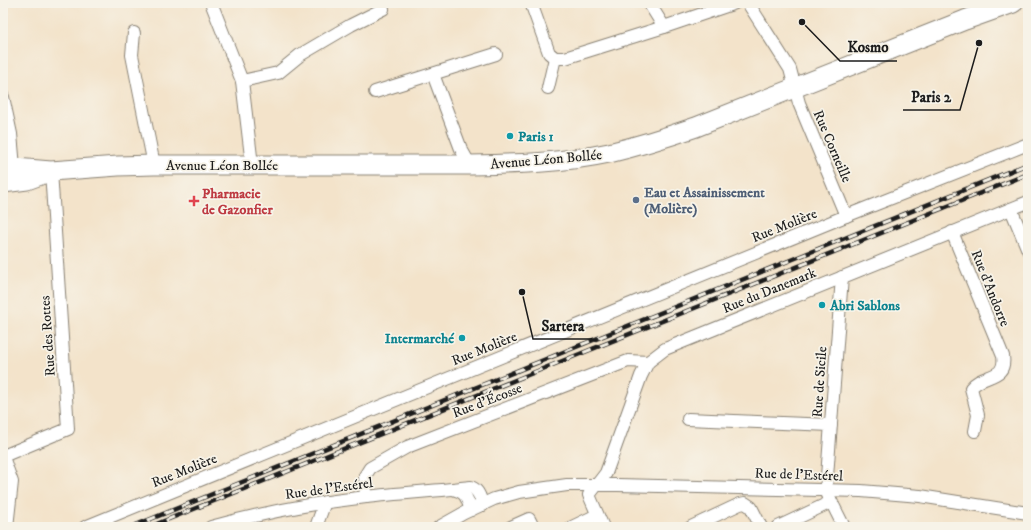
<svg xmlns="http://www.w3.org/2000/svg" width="1031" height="530" font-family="'IM FELL DW Pica',serif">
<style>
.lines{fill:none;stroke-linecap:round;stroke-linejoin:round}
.minor-casing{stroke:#888073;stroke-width:14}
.primary-casing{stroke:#888073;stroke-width:21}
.minor{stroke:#fff;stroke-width:12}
.primary{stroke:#fff;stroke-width:19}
.rail-casing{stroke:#1c1c1c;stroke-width:4.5}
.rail{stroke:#f7f3e8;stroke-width:3;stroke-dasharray:9;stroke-linecap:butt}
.culture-dot{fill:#0f9aa8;stroke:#f7f3e8;stroke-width:1.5}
.service-dot{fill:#5c6f8a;stroke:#f7f3e8;stroke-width:1.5}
.health-dot{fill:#e0444e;stroke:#f7f3e8;stroke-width:1.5}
.labels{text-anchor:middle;stroke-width:3.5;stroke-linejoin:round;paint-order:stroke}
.culture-label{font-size:14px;font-weight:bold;fill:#0d838f;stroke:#f7f3e8;text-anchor:start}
.street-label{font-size:14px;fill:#1c1c1c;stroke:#f7f3e8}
.service-label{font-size:14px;font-weight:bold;fill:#4e5e75;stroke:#f7f3e8;text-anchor:start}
.health-label{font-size:14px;font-weight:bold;fill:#be3a42;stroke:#f7f3e8;text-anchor:start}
.leader{fill:none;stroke:#1c1c1c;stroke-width:1.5}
.callout-dot{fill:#1c1c1c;stroke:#f7f3e8;stroke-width:1.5}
.callout-label{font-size:15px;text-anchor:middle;font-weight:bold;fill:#1c1c1c;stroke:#f7f3e8;stroke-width:3.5;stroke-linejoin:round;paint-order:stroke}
</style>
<rect width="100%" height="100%" fill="#f7f3e8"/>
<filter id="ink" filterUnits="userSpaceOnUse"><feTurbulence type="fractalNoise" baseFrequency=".025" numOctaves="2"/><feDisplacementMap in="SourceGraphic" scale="8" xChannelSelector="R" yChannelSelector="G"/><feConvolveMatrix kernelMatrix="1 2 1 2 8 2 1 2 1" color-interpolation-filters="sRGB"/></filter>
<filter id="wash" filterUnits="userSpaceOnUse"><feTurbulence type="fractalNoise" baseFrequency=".012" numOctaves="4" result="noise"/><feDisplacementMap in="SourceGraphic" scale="16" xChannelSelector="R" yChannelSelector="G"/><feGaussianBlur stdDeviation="0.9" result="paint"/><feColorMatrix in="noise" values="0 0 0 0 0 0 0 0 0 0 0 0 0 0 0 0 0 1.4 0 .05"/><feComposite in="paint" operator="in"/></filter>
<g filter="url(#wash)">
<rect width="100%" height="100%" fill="#f3e3ca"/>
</g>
<g filter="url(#ink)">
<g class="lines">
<defs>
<g id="minor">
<path d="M531 3 549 53 555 58H565L664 27 735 3"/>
<path d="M649 3 664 27"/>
<path d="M748 3 790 69 799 103 846 216"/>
<path d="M212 5 242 81"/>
<path d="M134 33 132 55 154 165"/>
<path d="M433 74 461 149 470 165"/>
<path d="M548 88 555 58"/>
<path d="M375 92 496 54"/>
<path d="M3 97 11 134 14 167"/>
<path d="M252 165 242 81 278 73 300 55 351 25 383 9"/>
<path d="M1011 209 1028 250"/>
<path d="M952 232 1003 356C1007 381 982 373 971 388L978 415 975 431"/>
<path d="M688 419 831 425"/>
<path d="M3 456 68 429 51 171"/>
<path d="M3 457 12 482 7 527"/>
<path d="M453 489C467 493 466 497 471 510"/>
<path d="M826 490 842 277"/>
<path d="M828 495 844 527"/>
<path d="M366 497 365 476 370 468 407 447 628 361 648 362"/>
<path d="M85 527 846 216 1028 144"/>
<path d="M211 527C261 513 313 503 366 497 401 493 436 491 471 487 479 490 480 498 483 505"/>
<path d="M316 527 325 502"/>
<path d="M439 527 464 513 494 499 519 492 567 485H618L861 491 920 496 1028 513"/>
<path d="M511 527 529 519 533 527"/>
<path d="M572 527 597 515"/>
<path d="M603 527 589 495 606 473 641 376 648 362 665 349 1028 202"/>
<path d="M691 527 740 504 745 503 751 507 761 527"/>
<path d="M778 527 831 502"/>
</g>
<g id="primary">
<path d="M3 167 51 171 118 166 154 165H470C516 164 563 163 609 153 638 146 667 137 696 127L965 20 1013 3"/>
<path d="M3 183 27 180 46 173"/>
</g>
</defs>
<!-- minor casing -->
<use href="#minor" class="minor-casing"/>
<!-- primary casing -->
<use href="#primary" class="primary-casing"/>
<!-- minor -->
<use href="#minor" class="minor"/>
<!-- primary -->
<use href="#primary" class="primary"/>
<defs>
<g id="rail">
<path d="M131 527 1028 164"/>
<path d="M149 527 1028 174"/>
</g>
</defs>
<!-- rail casing -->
<use href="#rail" class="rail-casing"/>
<!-- rail -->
<use href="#rail" class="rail"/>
</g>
</g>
<!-- markers -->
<g class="culture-dot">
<circle cx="510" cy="136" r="4"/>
<circle cx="822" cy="305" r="4"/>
<circle cx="462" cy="338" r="4"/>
</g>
<circle class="service-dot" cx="636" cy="200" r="4"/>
<path class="health-dot" d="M192 195h4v4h4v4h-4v4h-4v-4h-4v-4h4z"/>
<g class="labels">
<!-- culture labels -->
<g class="culture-label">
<text x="518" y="141">Paris 1</text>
<text x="830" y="310">Abri Sablons</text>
<text x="454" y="343" text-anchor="end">Intermarché</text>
</g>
<!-- street labels -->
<g class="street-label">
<text transform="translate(833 146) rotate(67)" y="5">Rue Corneille</text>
<text transform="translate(546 159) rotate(-5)" y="5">Avenue Léon Bollée</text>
<text x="222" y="170">Avenue Léon Bollée</text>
<text transform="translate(784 225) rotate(-22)" y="5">Rue Molière</text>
<text transform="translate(991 288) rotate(68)" y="5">Rue d'Andorre</text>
<text transform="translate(769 290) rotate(-22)" y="5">Rue du Danemark</text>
<text transform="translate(47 336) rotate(-94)" y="5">Rue des Rottes</text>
<text transform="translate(484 348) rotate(-22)" y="5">Rue Molière</text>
<text transform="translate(819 382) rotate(-86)" y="5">Rue de Sicile</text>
<text transform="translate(487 400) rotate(-21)" y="5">Rue d'Écosse</text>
<text transform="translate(184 470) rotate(-22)" y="5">Rue Molière</text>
<text transform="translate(799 474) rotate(2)" y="5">Rue de l'Estérel</text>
<text transform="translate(329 488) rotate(-8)" y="5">Rue de l'Estérel</text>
</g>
<!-- service labels -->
<g class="service-label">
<text x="644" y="197">Eau et Assainissement<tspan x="644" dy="16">(Molière)</tspan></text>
</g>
<!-- health labels -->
<g class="health-label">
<text x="202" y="198">Pharmacie<tspan x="202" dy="16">de Gazonfier</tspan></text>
</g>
</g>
<!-- callouts -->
<path class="leader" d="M802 22L840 61H897M979 43L960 110H903M522 292L533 339H592"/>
<g class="callout-dot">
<circle cx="802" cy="22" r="4"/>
<circle cx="979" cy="43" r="4"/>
<circle cx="522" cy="292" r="4"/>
</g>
<g class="callout-label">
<text x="868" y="52">Kosmo</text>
<text x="931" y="102">Paris 2</text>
<text x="563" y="331">Sartera</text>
</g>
<!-- margin -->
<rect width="1031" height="530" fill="none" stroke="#f7f3e8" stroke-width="16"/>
</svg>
